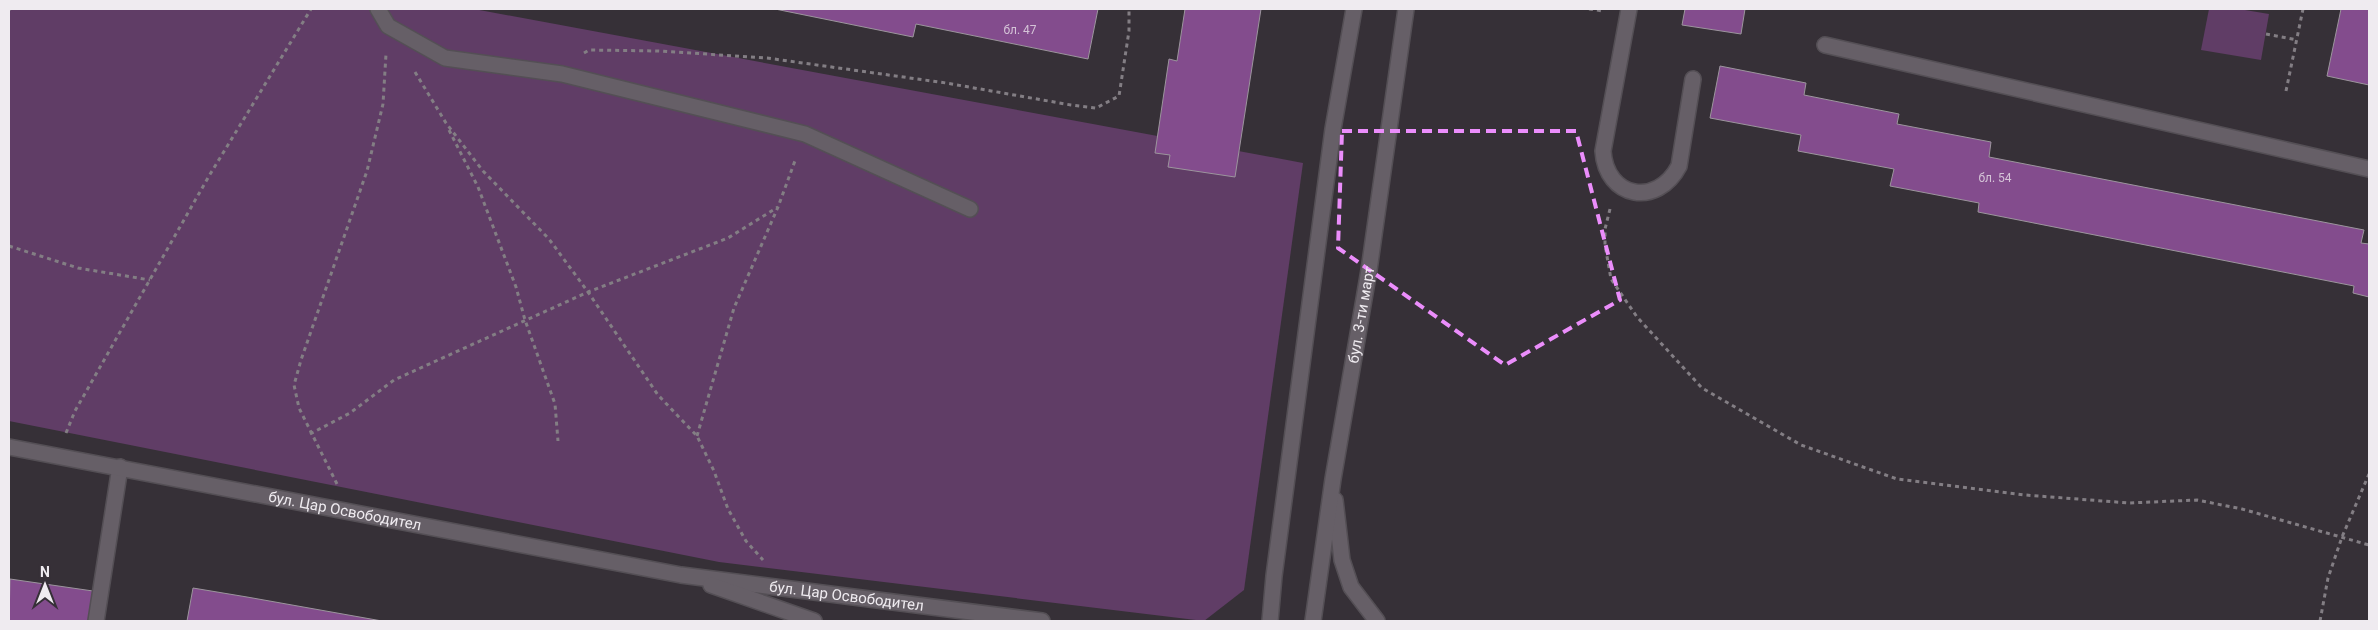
<svg xmlns="http://www.w3.org/2000/svg" width="2378" height="630" font-family="Roboto,sans-serif">
<style>
.green{fill:#603d66}
.building{fill:#834c8d;stroke:#9c959d}
.lines{fill:none;stroke-linecap:round;stroke-linejoin:round}
.lane-casing{stroke:#544f55;stroke-width:18}
.secondary-casing{stroke:#544f55;stroke-width:18}
.path{stroke:#837e84;stroke-width:3;stroke-dasharray:4 4;stroke-linecap:butt}
.lane{stroke:#665f67;stroke-width:15}
.secondary{stroke:#665f67;stroke-width:15}
.marked{fill:none;stroke:#eb8dfb;stroke-width:4;stroke-dasharray:10 6;stroke-linejoin:round}
.labels{text-anchor:middle;stroke-width:5;stroke-linejoin:round;paint-order:stroke}
.number-label{font-size:12px;fill:#d4c3d7}
.street-label{font-size:15px;fill:#efebf0;stroke:#363037}
</style>
<rect width="100%" height="100%" fill="#363037"/>
<!-- green -->
<g class="green">
<path d="M9 9H474L1303 163 1244 590 1204 621 719 562 9 421Z"/>
<path d="M2209 9H2239L2269 14 2261 60 2201 50Z"/>
</g>
<!-- building -->
<g class="building">
<path d="M775 9H1098L1088 59 916 24 913 37Z"/>
<path d="M1185 9H1261L1235 177 1168 167 1170 155 1155 153 1169 59 1177 61Z"/>
<path d="M1685 9H1745L1741 34 1682 25Z"/>
<path d="M2341 9H2369V85L2327 76Z"/>
<path d="M1720 66 1806 83 1804 95 1899 114 1897 124 1991 142 1989 157 2364 230 2361 243 2369 244V297L2353 293 2354 286 1978 212 1979 203 1890 186 1894 169 1798 151 1801 135 1710 118Z"/>
<path d="M10 579 93 591 89 621H9Z"/>
<path d="M193 588 247 597 382 621H187Z"/>
</g>
<g class="lines">
<defs>
<g id="lane">
<path d="M378 9 388 26 445 58 562 74 805 134 970 209"/>
<path d="M1629 9 1603 151C1606 198 1657 208 1679 166L1693 79"/>
<path d="M1825 45 2369 169"/>
<path d="M96 621 120 467"/>
</g>
<g id="secondary">
<path id="s1" d="M9 447 681 575 1042 621"/>
<path d="M1335 500 1342 560 1351 587 1377 621"/>
<path d="M711 585 814 621"/>
<path d="M1270 621 1274 576 1333 129 1354 9"/>
<path id="s2" d="M1313 621 1333 479 1369 270 1406 9"/>
</g>
</defs>
<!-- lane casing -->
<use href="#lane" class="lane-casing"/>
<!-- secondary casing -->
<use href="#secondary" class="secondary-casing"/>
<!-- path -->
<g class="path">
<path d="M1589 9 1603 11"/>
<path d="M9 10 10 9"/>
<path d="M2266 34 2297 40"/>
<path d="M584 53 589 50 659 51 767 58 946 83 1071 105 1096 108 1119 96 1129 31V9"/>
<path d="M415 72 446 123 483 171 549 239 588 292 658 395 697 436 714 471 728 509 746 541 763 560"/>
<path d="M2286 91 2303 9"/>
<path d="M449 130 478 187 516 287 525 320 555 404 558 441"/>
<path d="M1610 209 1605 229V245L1611 279 1637 317 1702 388 1801 445 1897 479 2025 495 2129 503 2197 500 2242 509 2369 545"/>
<path d="M9 246 78 268 150 280"/>
<path d="M66 433 75 411 209 176 311 9"/>
<path d="M310 434 350 413 394 380 588 292 728 238 778 207"/>
<path d="M697 436 734 308 778 207 796 158"/>
<path d="M337 484 299 408 294 385 301 360 367 171 383 104 386 54"/>
<path d="M2320 621 2328 578 2342 537 2369 474"/>
</g>
<!-- lane -->
<use href="#lane" class="lane"/>
<!-- secondary -->
<use href="#secondary" class="secondary"/>
</g>
<!-- marked area -->
<path class="marked" d="M1342 131H1576L1620 300 1505 365 1338 248Z"/>
<g class="labels">
<!-- number labels -->
<g class="number-label">
<text x="1020" y="34">бл. 47</text>
<text x="1995" y="182">бл. 54</text>
</g>
<!-- street labels -->
<g class="street-label">
<text dy="5" stroke="none"><textPath href="#s2" startOffset="310">бул. 3-ти март</textPath></text>
<text dy="5" stroke="none"><textPath href="#s1" startOffset="342">бул. Цар Освободител</textPath></text>
<text dy="5" stroke="none"><textPath href="#s1" startOffset="851">бул. Цар Освободител</textPath></text>
</g>
</g>
<!-- border -->
<rect width="2378" height="630" fill="none" stroke="#efebf0" stroke-width="20"/>
<!-- north arrow -->
<g transform="translate(45 585)" stroke="#363037" stroke-width="4" paint-order="stroke">
<path d="M0-4L9 19L0 12L-9 19Z" fill="#efebf0"/>
<text y="-8" font-size="14" font-weight="bold" text-anchor="middle" fill="#efebf0">N</text>
</g>
</svg>
